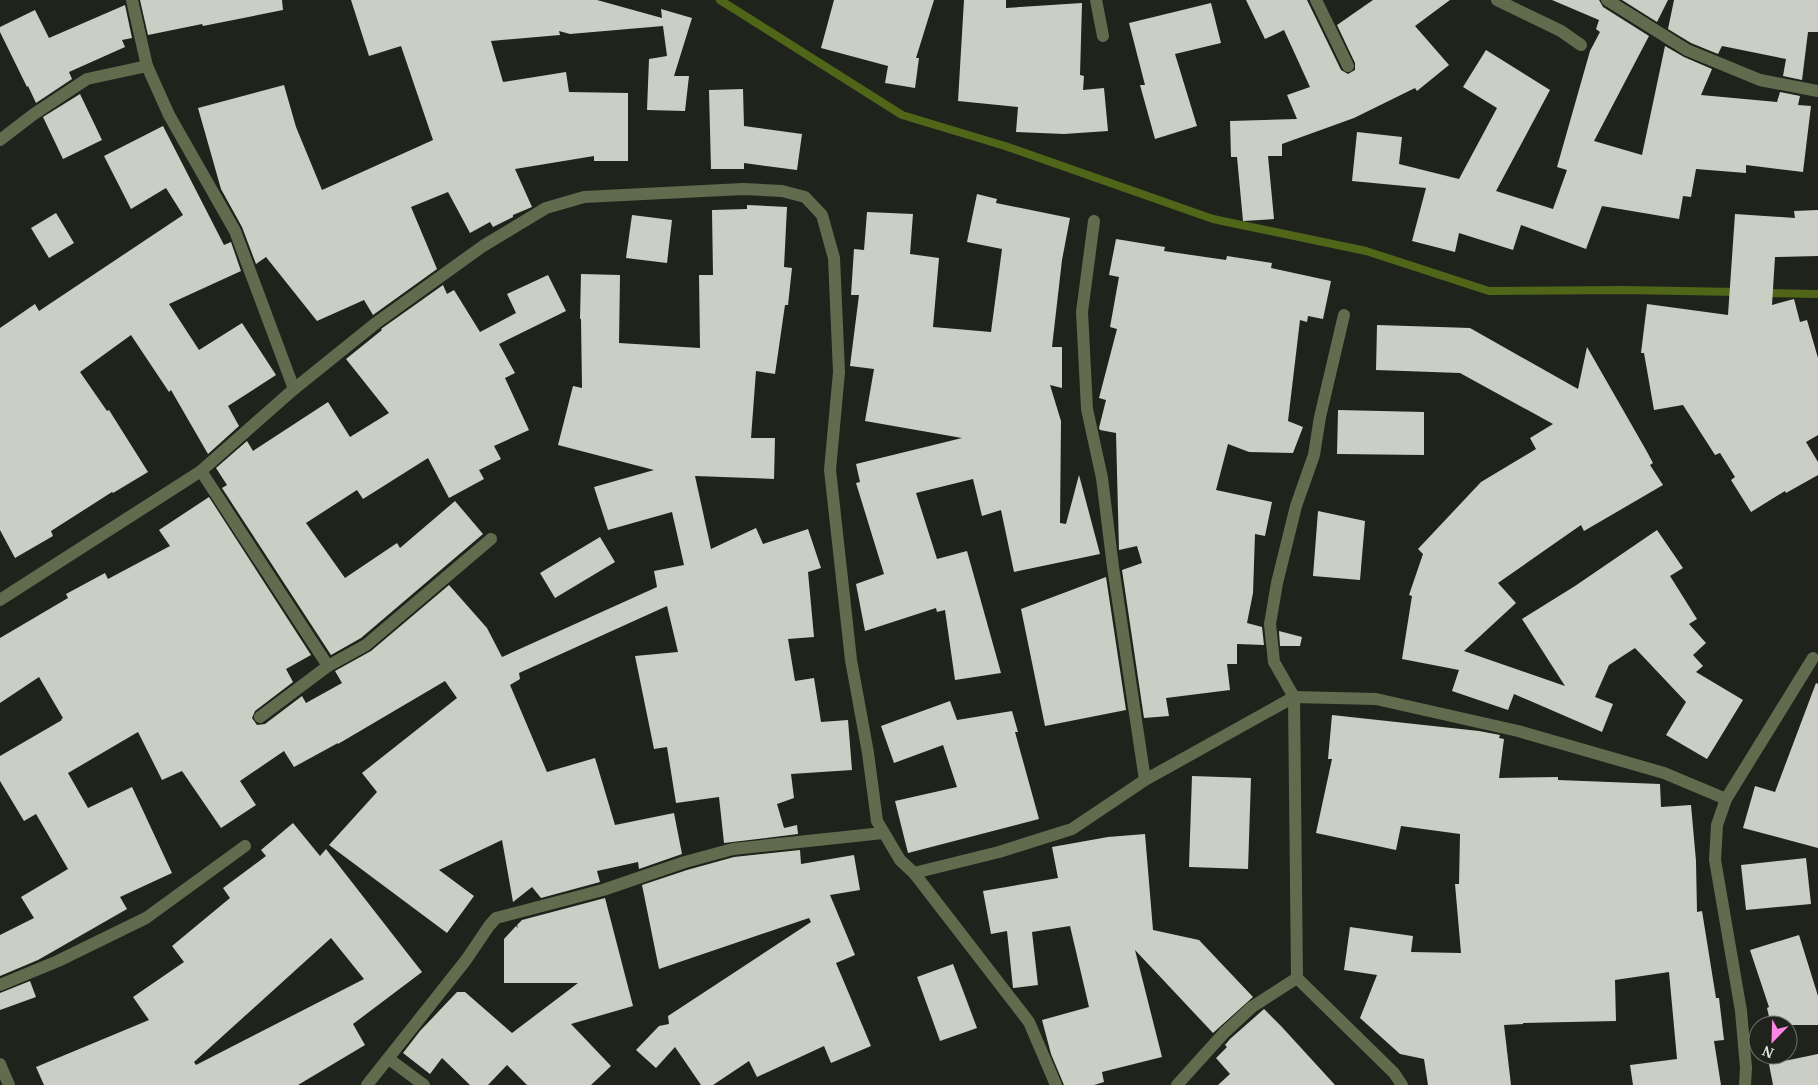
<svg xmlns="http://www.w3.org/2000/svg" width="1818" height="1085" font-family="'PT Serif',serif">
<style>
.lines{fill:none;stroke-linecap:round;stroke-linejoin:round}
.stream{stroke:#4f6619;stroke-width:8}
.building{fill:#cacec4;fill-rule:evenodd}
.minor{stroke:#616c4f;stroke-width:12}
</style>
<rect width="100%" height="100%" fill="#20231b"/>
<g class="lines">
<!-- stream -->
<g class="stream">
<path d="M720 0 902 115 1005 146 1213 219 1366 251 1489 291 1623 290 1739 292"/>
<path d="M1763 293 1818 294"/>
</g>
</g>
<!-- building -->
<g class="building">
<path d="M140 0H282L283 10 203 26 202 24 148 35Z"/>
<path d="M351 0H597L662 18 661 9 692 18 674 76H689L685 111 647 110 649 59 667 56 663 26 570 34 559 31 560 35 491 41 503 82 566 72 569 92 628 93V161H594V156L515 169 532 207 513 215V217L493 227 490 222 470 233 448 192 411 207 437 269 373 315 364 300 317 321 266 257 256 264 242 227 221 189 198 108 284 85 296 127 322 190 433 140 401 46 369 56Z"/>
<path d="M834 0H934L916 58H919L915 88 885 83 888 66 821 48Z"/>
<path d="M964 0H1006V8L1082 3 1080 75 1084 76 1083 90 1104 88 1108 131 1064 134 1016 132 1018 107 958 101Z"/>
<path d="M1246 0H1307L1341 70 1348 74 1355 70V63L1337 25 1373 0H1450L1415 26 1449 65 1417 91 1415 88 1354 118 1282 144V156H1268L1274 219 1243 221 1237 157H1231L1230 121 1297 119 1287 95 1310 87 1284 30 1265 39Z"/>
<path d="M1552 0H1599L1603 7 1649 36 1594 141 1642 155 1665 46 1684 57 1712 69 1701 95 1777 102 1780 92 1800 96 1798 105 1811 106 1803 172 1746 165V173L1696 169 1691 197 1683 196 1679 219 1602 206 1586 249 1521 225 1513 250 1459 233 1455 252 1412 241 1426 188 1352 181 1357 132 1402 137 1399 164 1459 179 1497 108 1463 87 1486 50 1550 90 1496 191 1553 209 1567 170 1557 167 1590 51 1600 32 1596 29 1599 20Z"/>
<path d="M1622 0H1668L1657 22Z"/>
<path d="M1674 0H1818V32H1808L1802 80 1783 76 1786 59 1722 46 1718 54 1691 43 1668 29Z"/>
<path d="M1211 3 1221 43 1175 54 1197 126 1155 139 1140 85H1145L1129 23Z"/>
<path d="M125 5 132 38 122 40 125 47 69 72 72 79 36 103 28 86 27 87 0 32V27L35 10 49 38Z"/>
<path d="M743 89 744 126 802 134 797 170 744 163V169H711L709 90Z"/>
<path d="M80 94 102 140 63 159 43 117Z"/>
<path d="M163 126 224 245 231 242 241 271 169 304 199 350 242 323 276 375 228 406 239 426 208 454 171 390 169 392 131 335 80 372 107 411 109 410 148 472 113 493 112 492 51 531 53 536 15 558 0 530V328L35 304 39 311 183 215 166 188 131 209 104 156Z"/>
<path d="M977 194 997 199 996 203 1070 218 1062 260 1052 347H1062V388L1050 385 1061 421 1060 523 1066 524 1079 475 1100 554 1014 572 1001 510 982 516 973 479 916 493 937 559 967 551 1001 673 955 680 945 610 937 612 936 608 865 631 856 584 884 574 856 483 860 482 856 464 962 438 865 421 874 369 850 366 859 295H851L854 249 864 250 867 212 913 214 910 254 939 258 933 327 991 332 1002 249 967 242Z"/>
<path d="M747 205 787 207 784 267 792 268 788 305H785L775 374 756 371 751 438H775L774 479 695 476 711 549 756 528 763 544 808 529 821 568 808 572 814 637 788 639 795 681 814 678 821 722 848 720 852 770 791 774 794 798 777 804 784 828 797 825 798 834 724 843 719 797 676 803 667 747 654 749 635 656 678 652 667 606 519 673 520 679 510 685 547 772 595 758 615 825 674 813 682 854 639 869 638 862 597 871 600 882 541 898 532 887 513 902 502 840 439 870 474 896 447 933 329 845 377 792 362 773 457 698 445 681 338 744V743L294 767 284 751 240 781 256 805 221 828 182 771 162 780 138 732 68 773 88 808 132 787 172 873 120 897 127 909 38 960 0 976V935L34 918 21 897 68 869 36 814 24 821 0 781V756L62 720 61 719 63 718 39 677 0 703V638L68 598 66 594 105 573 108 579 170 546 159 530 209 497 311 655 286 669 293 682 255 711 252 718 257 725 265 724 302 696 306 703 342 683 335 671 371 651 449 585 487 628 502 657 657 587 654 571 684 565 672 512 608 530 594 487 654 470 558 445 573 386 582 388 581 319H580L581 274 620 275 619 343 700 348 699 275H713L712 210 747 209Z"/>
<path d="M1818 210V256L1775 257 1772 305 1794 299 1800 322 1807 320 1818 358V435L1806 442 1818 462V475L1786 493 1785 491 1751 512 1731 480 1735 477 1720 453 1715 455 1683 405 1654 410 1644 353H1641L1647 304 1728 315 1735 214 1795 218 1794 211Z"/>
<path d="M56 213 74 243 49 258 31 228Z"/>
<path d="M632 215 672 220 667 263 626 258Z"/>
<path d="M1116 239 1165 247 1164 251 1226 260 1227 256 1272 263 1271 268 1331 281 1323 319 1308 316 1307 322 1300 320 1288 421 1303 427 1293 453 1249 452 1228 444 1216 490 1272 502 1265 536 1255 534 1253 593 1247 623 1262 627 1264 645 1237 644V664H1227L1230 690 1166 698 1169 716 1144 718 1122 570 1142 563 1137 546 1119 550 1116 433 1100 430 1099 428 1106 400 1099 398 1117 329 1110 327 1119 277 1109 275Z"/>
<path d="M548 275 566 311 499 344 515 373 505 378 529 430 494 446 501 459 479 470 484 479 449 498 428 458 363 499 357 490 306 523 345 578 397 543 400 548 455 501 483 534 361 638 331 655 222 488 227 485 216 468 247 441 253 451 328 402 350 437 389 413 346 359 382 330 381 329 443 285 447 294 454 290 480 332 516 313 507 294Z"/>
<path d="M1377 325 1470 328 1578 389 1587 347 1646 450 1653 463 1650 465 1663 485 1584 531 1581 525 1498 583 1516 603 1464 651 1565 686 1522 619 1575 586 1657 530 1683 568 1670 576 1697 619 1689 624 1706 643 1693 655 1703 666 1696 672 1743 700 1707 759 1666 735 1686 702 1635 648 1609 665 1595 697 1613 704 1602 732 1514 694 1508 710 1452 691 1459 670 1402 659 1412 596 1409 595 1423 554 1418 549 1481 482 1536 449 1530 438 1553 424 1460 373 1376 370Z"/>
<path d="M1338 410 1424 412V455L1337 454Z"/>
<path d="M1318 511 1365 521 1360 580 1313 576Z"/>
<path d="M600 537 615 562 555 598 540 573Z"/>
<path d="M1106 577 1126 710 1045 726 1021 609Z"/>
<path d="M1279 631 1302 637 1300 646H1280Z"/>
<path d="M1816 683 1818 684V848L1743 828 1755 786 1775 792Z"/>
<path d="M950 701 957 720 1012 711 1018 732H1015L1039 819 908 853 895 801 957 787 943 745 894 763 881 726Z"/>
<path d="M1332 715 1479 731 1500 735 1499 738 1504 739 1499 778 1558 777V780L1660 784 1661 807 1691 805 1696 861 1697 912 1702 911 1716 998H1719L1724 1040 1714 1041 1721 1085H1633L1630 1065 1677 1059 1669 972 1615 980 1616 1021 1523 1023V1024L1504 1025 1511 1085H1428L1424 1059 1400 1054 1360 1018 1377 975 1344 970 1350 927 1413 936 1411 952 1461 953 1455 884H1459L1460 834 1401 826 1396 850 1316 833 1332 759H1328Z"/>
<path d="M1192 776 1251 778 1248 869 1189 867Z"/>
<path d="M293 823 320 856 326 849 422 972 353 1024 365 1045 298 1085H44L36 1067 149 1020 133 997 184 962 172 946 230 898 223 888 266 856 261 850ZM331 938 364 979 196 1065 194 1062Z"/>
<path d="M1145 834 1153 930 1199 940 1253 997 1213 1033 1135 950 1162 1057 1102 1072 1104 1082 1094 1085H1064L1051 1054 1042 1020 1089 1007 1070 926 1032 932 1038 985 1013 988 1007 931 991 934 983 891 1058 878 1052 847 1108 837Z"/>
<path d="M800 850 801 864 854 855 860 890 830 895 855 955 836 963 871 1046 831 1063 824 1046 757 1077 749 1061 713 1085H701L675 1047 656 1068 636 1050 659 1026 669 1024 668 1016 811 922 809 918 659 969 642 885 687 870 734 857Z"/>
<path d="M1806 858 1811 904 1746 910 1741 865Z"/>
<path d="M605 898 633 1006 571 1024 611 1066 591 1085H527L507 1065 488 1085H470L442 1058 430 1074 403 1053 420 1031 457 992H465L512 1033 578 983H504V939L516 926 518 928 517 925 522 920Z"/>
<path d="M1799 935 1818 996V1025H1771L1767 1008 1769 1007 1750 950Z"/>
<path d="M953 964 977 1028 940 1041 917 977Z"/>
<path d="M30 981 36 997 0 1010V993Z"/>
<path d="M1264 1009 1281 1026 1335 1085H1218L1230 1074 1216 1058 1227 1047 1225 1045 1230 1039Z"/>
<path d="M1818 1054V1085H1773L1769 1064Z"/>
</g>
<g class="lines">
<!-- minor -->
<g class="minor">
<path d="M132 0 147 66 169 115 235 231 294 389"/>
<path d="M1096 0 1103 36"/>
<path d="M1316 0 1348 66"/>
<path d="M1497 0 1561 31 1581 45"/>
<path d="M1607 0 1687 50 1760 80 1818 91"/>
<path d="M0 140 34 114 87 79 147 66"/>
<path d="M1094 221 1082 312 1087 409 1102 478 1113 567 1145 780"/>
<path d="M1344 315 1320 417 1314 455 1296 506 1277 583 1270 624 1274 662 1294 697 1297 978 1394 1073 1402 1085"/>
<path d="M201 471 328 666"/>
<path d="M0 600 201 471 294 389 376 323 483 246 546 208 584 197 743 189 782 191 805 197 822 215 834 258 839 372 830 470 851 660 868 753 877 821 900 860 914 873 1029 1022 1056 1085"/>
<path d="M260 717 328 666 366 645 491 539"/>
<path d="M914 873 999 852 1072 829 1145 780 1294 697 1376 699 1518 731 1664 773 1726 799"/>
<path d="M0 985 58 961 146 918 245 846"/>
<path d="M389 1059 424 1085"/>
<path d="M0 1064 9 1085"/>
<path d="M367 1085 466 960 489 926 496 918 603 890 685 862 733 849 883 833"/>
<path d="M1177 1085 1224 1033 1252 1007 1297 978"/>
<path d="M1745 1085 1746 1068 1741 1011 1715 860 1717 825 1726 799 1813 658"/>
</g>
</g>
<!-- north arrow -->
<g transform="translate(1773 1040) rotate(203)"><circle r="24" fill="#20231b" stroke="#70726b"/>
<path d="M0-4L9 19L0 12L-9 19Z" fill="#fb86e5"/>
<text y="-8" font-size="14" font-weight="bold" text-anchor="middle" fill="#e7e9e4">N</text>
</g>
</svg>
